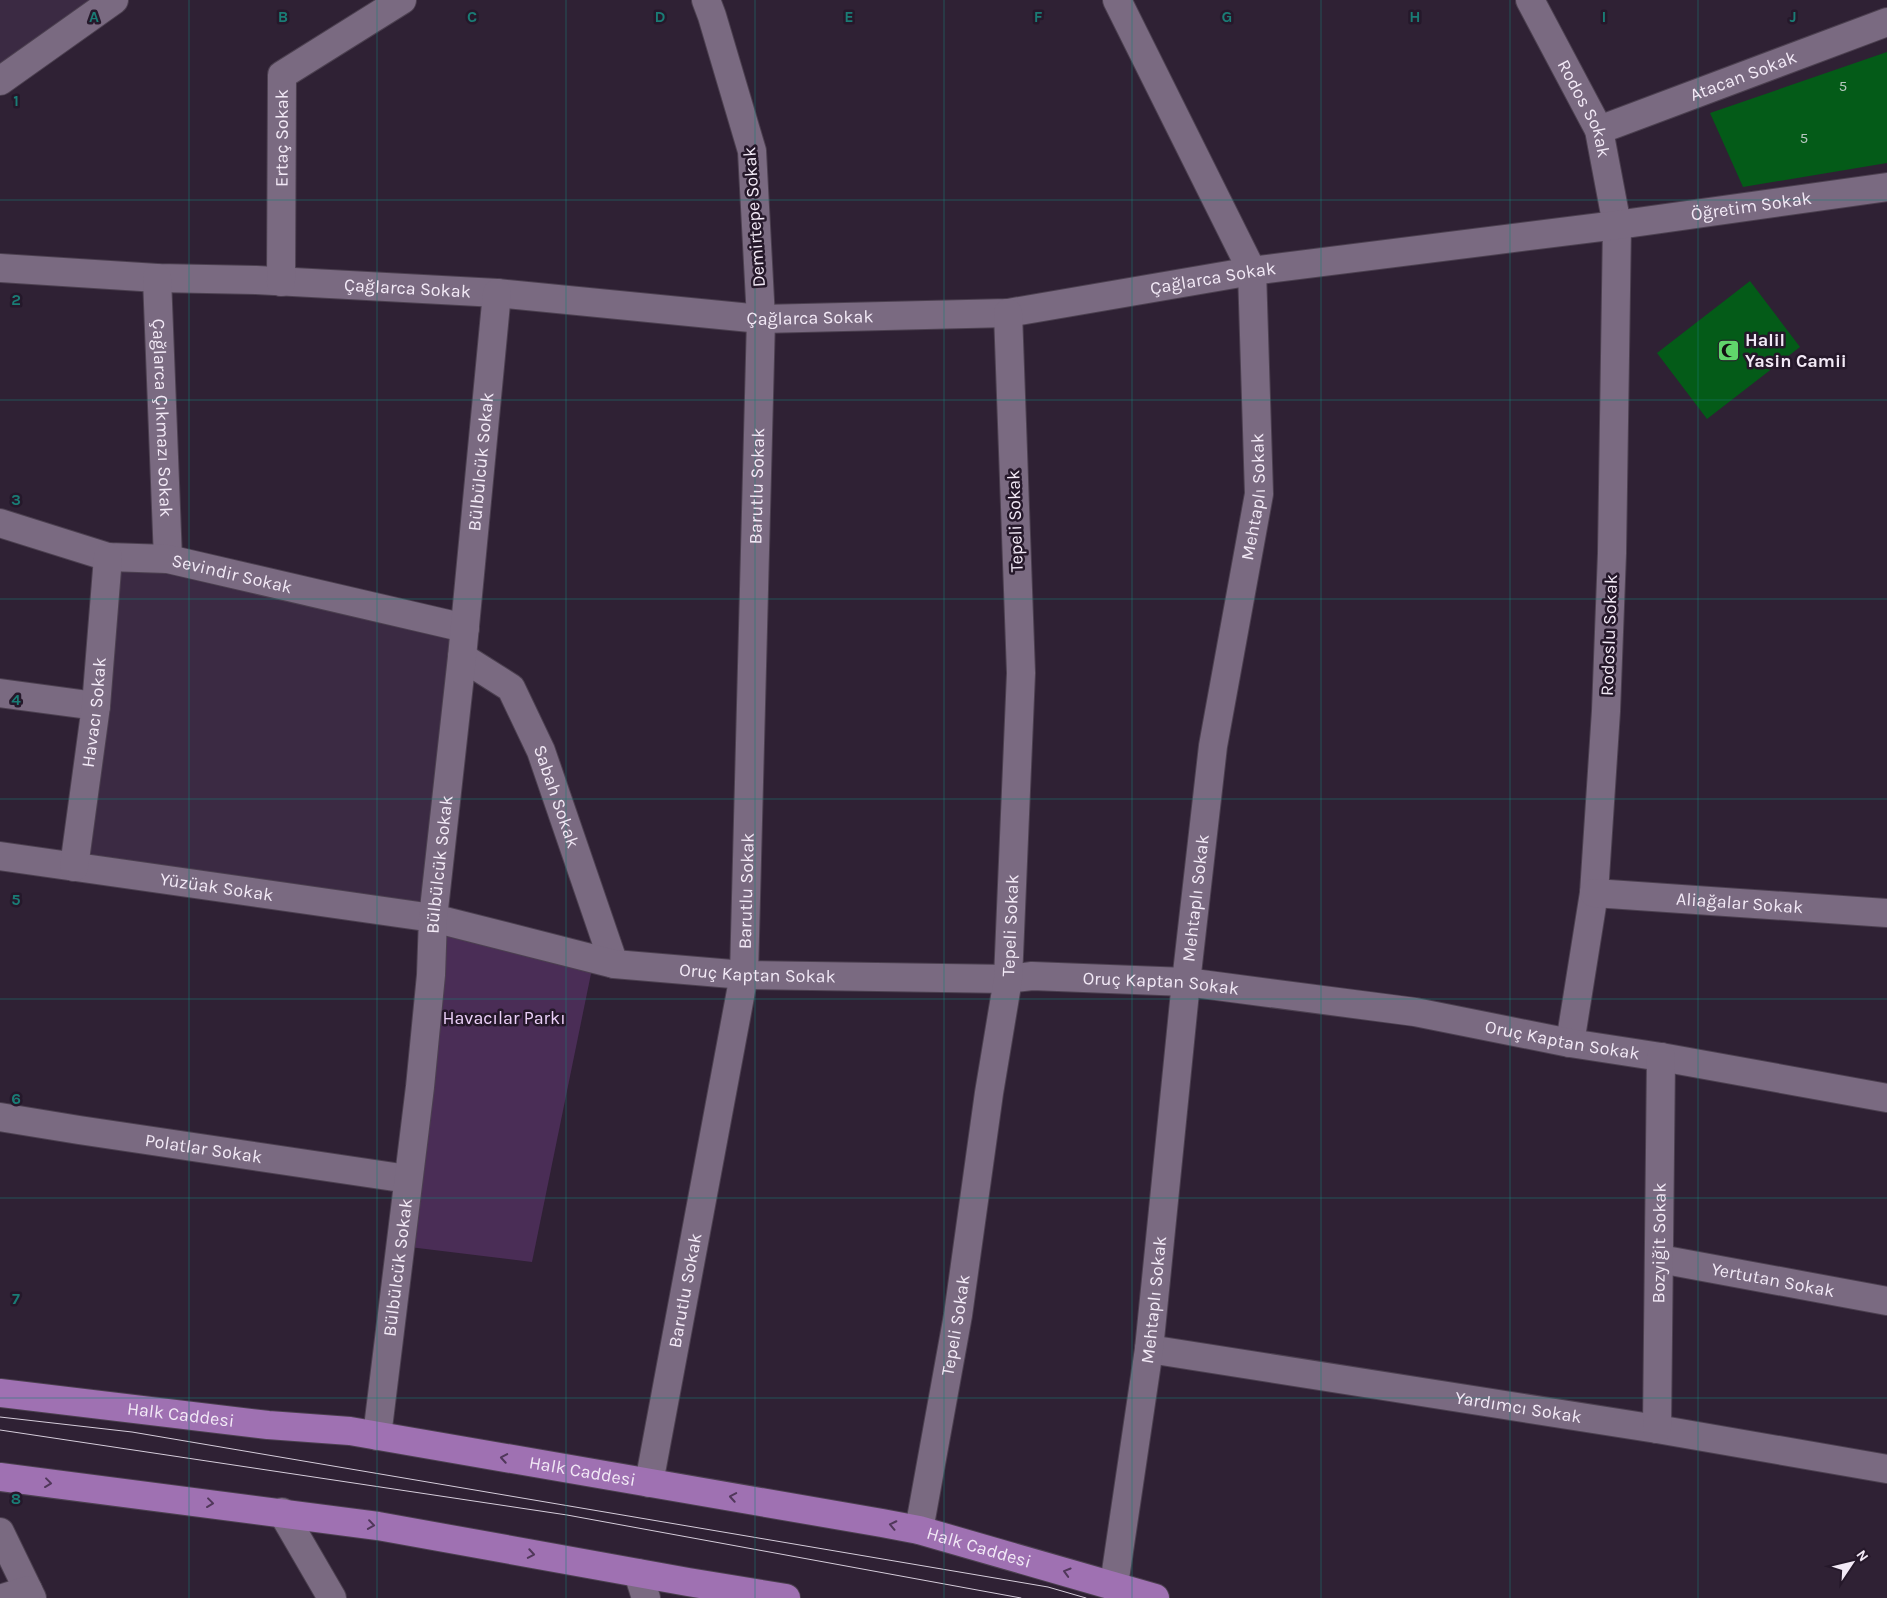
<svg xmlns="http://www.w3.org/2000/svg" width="1887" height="1598" font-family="Karla,sans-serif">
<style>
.built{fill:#3b2a43}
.green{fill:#4a2d56}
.building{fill:#045b18}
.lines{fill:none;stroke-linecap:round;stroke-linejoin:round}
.minor-casing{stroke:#4c4050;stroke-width:30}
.major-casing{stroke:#4c4050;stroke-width:30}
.minor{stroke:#7a6a81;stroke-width:28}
.major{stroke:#9f71b2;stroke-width:28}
.tram{stroke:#d5ccda;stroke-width:1}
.oneway{stroke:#50375a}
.grid{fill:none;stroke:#1a7c75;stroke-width:1;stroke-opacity:0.55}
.labels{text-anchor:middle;stroke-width:5;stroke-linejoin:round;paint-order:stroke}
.number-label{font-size:15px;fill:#b6c6be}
.street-label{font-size:18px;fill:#f2e9f6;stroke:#25182a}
.poi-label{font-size:18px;font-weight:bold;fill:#f2e9f6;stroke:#25182a;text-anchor:start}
.park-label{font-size:18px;fill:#edd1fa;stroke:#25182a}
.grid-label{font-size:16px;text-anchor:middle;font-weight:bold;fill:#1a7c75;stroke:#25182a;stroke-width:5;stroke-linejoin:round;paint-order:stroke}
</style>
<rect width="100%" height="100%" fill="#2f2134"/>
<!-- built -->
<g class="built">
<path d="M0 0H114L0 81Z"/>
<path d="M108 557 465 628 433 918 74 867Z"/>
</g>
<!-- green -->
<path class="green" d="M433 918 594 959 532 1262 401 1246Z"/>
<!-- building -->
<g class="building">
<path d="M1887 52V163L1743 187 1710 113Z"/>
<path d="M1750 281 1800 347 1707 419 1657 353Z"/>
</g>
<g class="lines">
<defs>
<g id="minor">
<path id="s1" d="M1530 0 1599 130 1617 225 1612 553 1606 711 1594 893 1570 1043"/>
<path d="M0 81 114 0"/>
<path id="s2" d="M1599 130 1887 22"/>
<path id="s3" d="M0 268 157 278 256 280 497 293 761 319 1008 313 1252 271 1617 225 1887 187"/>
<path id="s4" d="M157 278 168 559"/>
<path id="s5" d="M281 282 282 75 402 0"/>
<path id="s6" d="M0 523 108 557 168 559 465 628"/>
<path id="s7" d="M462 657 511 688 541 751 614 964"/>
<path d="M0 693 96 706"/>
<path id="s8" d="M0 856 433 918 614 964 744 975 1008 979 1032 976 1186 982 1415 1012 1570 1043 1661 1057 1887 1098"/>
<path id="s9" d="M74 867 96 706 108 557"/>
<path id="s10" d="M1594 893 1887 913"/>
<path id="s11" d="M0 1117 79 1130 408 1179"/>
<path id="s12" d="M1660 1259 1887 1301"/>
<path id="s13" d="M1149 1349 1657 1429 1887 1469"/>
<path id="s14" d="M1657 1429 1661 1057"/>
<path id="s15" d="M377 1436 420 1087 431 975 433 918 462 657 497 293"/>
<path id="s16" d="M649 1483 744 975 761 319 752 151 712 16 706 0"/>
<path d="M282 1512 332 1598"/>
<path id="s17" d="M919 1530 958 1315 989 1093 1008 979 1021 673 1008 313"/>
<path d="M0 1532 32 1598"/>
<path d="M638 1573 646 1598"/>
<path id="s18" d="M1114 1585 1149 1349 1186 982 1213 746 1259 494 1252 271 1117 0"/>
<path d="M3 1598 28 1590"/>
</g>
<g id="major">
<path id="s19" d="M0 1393 268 1425 350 1431 882 1523 919 1530 1155 1598"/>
<path d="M0 1477 378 1526 688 1582 786 1598"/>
</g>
</defs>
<!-- minor casing -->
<use href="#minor" class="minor-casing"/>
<!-- major casing -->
<use href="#major" class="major-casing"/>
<!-- minor -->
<use href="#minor" class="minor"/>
<!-- major -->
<use href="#major" class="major"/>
<!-- tram -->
<g class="tram">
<path d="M0 1417 132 1432 1048 1587 1086 1598"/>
<path d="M0 1430 567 1515 1021 1598"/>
</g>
</g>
<!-- one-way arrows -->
<defs><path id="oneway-chevron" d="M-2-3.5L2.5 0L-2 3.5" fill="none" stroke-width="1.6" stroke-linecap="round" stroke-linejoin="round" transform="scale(1.25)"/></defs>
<g class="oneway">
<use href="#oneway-chevron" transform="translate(504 1458) rotate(-170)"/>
<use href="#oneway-chevron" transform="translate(48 1483) rotate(7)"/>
<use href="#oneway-chevron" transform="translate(733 1497) rotate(-170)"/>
<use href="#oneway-chevron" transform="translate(210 1503) rotate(7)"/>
<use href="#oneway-chevron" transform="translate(371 1525) rotate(8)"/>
<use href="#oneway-chevron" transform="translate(893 1525) rotate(-168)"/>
<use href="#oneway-chevron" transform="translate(531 1554) rotate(10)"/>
<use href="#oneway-chevron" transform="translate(1067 1572) rotate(-164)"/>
</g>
<!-- grid -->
<path class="grid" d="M189 0V1598M377 0V1598M566 0V1598M755 0V1598M944 0V1598M1132 0V1598M1321 0V1598M1510 0V1598M1698 0V1598M0 200H1887M0 400H1887M0 599H1887M0 799H1887M0 999H1887M0 1198H1887M0 1398H1887"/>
<!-- icons -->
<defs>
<symbol id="mosque-square" viewBox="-11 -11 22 22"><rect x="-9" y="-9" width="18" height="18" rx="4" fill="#60d56b" stroke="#25182a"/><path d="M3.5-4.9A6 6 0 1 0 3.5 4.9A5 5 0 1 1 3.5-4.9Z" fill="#111"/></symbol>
</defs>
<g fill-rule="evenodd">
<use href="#mosque-square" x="1716" y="338" width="25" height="25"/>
</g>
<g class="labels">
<!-- number labels -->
<g class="number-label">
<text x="1843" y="91">5</text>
<text x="1804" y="143">5</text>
</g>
<!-- street labels -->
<g class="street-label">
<text dy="6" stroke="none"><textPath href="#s2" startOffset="154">Atacan Sokak</textPath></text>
<text dy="6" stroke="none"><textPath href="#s1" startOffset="122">Rodos Sokak</textPath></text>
<text dy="6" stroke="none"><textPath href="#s5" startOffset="144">Ertaç Sokak</textPath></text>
<text dy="6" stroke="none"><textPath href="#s3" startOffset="1761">Öğretim Sokak</textPath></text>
<text transform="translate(754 217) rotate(-94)" y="6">Demirtepe Sokak</text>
<text dy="6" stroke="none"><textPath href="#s3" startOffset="1218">Çağlarca Sokak</textPath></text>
<text dy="6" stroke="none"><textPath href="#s3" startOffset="408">Çağlarca Sokak</textPath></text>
<text dy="6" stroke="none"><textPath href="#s3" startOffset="812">Çağlarca Sokak</textPath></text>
<text dy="6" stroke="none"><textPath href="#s4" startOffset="140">Çağlarca Çıkmazı Sokak</textPath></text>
<text dy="6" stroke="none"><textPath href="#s15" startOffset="980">Bülbülcük Sokak</textPath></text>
<text dy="6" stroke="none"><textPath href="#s16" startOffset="1006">Barutlu Sokak</textPath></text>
<text dy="6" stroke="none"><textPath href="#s18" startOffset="1098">Mehtaplı Sokak</textPath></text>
<text transform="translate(1015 521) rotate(-92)" y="6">Tepeli Sokak</text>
<text dy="6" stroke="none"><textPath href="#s6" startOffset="239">Sevindir Sokak</textPath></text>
<text transform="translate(1609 635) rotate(-88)" y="6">Rodoslu Sokak</text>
<text dy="6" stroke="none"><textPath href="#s9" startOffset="156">Havacı Sokak</textPath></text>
<text dy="6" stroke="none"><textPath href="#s7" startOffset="176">Sabah Sokak</textPath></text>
<text dy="6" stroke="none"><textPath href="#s15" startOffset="575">Bülbülcük Sokak</textPath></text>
<text dy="6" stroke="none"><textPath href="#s8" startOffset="219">Yüzüak Sokak</textPath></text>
<text dy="6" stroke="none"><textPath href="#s16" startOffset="601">Barutlu Sokak</textPath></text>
<text dy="6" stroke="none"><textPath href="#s18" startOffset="692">Mehtaplı Sokak</textPath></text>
<text dy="6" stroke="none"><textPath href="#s10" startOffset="146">Aliağalar Sokak</textPath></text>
<text dy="6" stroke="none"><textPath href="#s17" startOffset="612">Tepeli Sokak</textPath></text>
<text dy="6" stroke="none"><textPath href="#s8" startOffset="768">Oruç Kaptan Sokak</textPath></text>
<text dy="6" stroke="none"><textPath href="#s8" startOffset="1172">Oruç Kaptan Sokak</textPath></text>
<text dy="6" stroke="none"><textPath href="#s8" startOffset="1578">Oruç Kaptan Sokak</textPath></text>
<text dy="6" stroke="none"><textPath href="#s11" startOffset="206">Polatlar Sokak</textPath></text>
<text dy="6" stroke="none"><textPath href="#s14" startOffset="186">Bozyiğit Sokak</textPath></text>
<text dy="6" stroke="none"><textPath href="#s15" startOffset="170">Bülbülcük Sokak</textPath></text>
<text dy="6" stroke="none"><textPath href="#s12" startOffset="115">Yertutan Sokak</textPath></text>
<text dy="6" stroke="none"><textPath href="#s16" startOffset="196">Barutlu Sokak</textPath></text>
<text dy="6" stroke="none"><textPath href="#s18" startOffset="288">Mehtaplı Sokak</textPath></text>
<text dy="6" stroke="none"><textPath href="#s17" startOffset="208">Tepeli Sokak</textPath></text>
<text dy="6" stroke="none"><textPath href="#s13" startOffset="374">Yardımcı Sokak</textPath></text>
<text dy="6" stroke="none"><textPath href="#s19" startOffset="182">Halk Caddesi</textPath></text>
<text dy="6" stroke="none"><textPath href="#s19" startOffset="588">Halk Caddesi</textPath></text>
<text dy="6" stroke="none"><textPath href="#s19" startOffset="992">Halk Caddesi</textPath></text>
</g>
<!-- poi labels -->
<g class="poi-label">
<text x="1745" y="346">Halil<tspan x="1745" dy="21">Yasin Camii</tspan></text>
</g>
<!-- park labels -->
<g class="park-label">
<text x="504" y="1024">Havacılar Parkı</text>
</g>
</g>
<g class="grid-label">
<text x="94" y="22">A</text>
<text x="283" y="22">B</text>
<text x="472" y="22">C</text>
<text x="660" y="22">D</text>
<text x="849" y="22">E</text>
<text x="1038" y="22">F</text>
<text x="1227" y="22">G</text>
<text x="1415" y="22">H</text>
<text x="1604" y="22">I</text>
<text x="1793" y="22">J</text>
<text x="16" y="106">1</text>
<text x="16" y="305">2</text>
<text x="16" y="505">3</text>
<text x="16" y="705">4</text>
<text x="16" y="905">5</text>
<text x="16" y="1104">6</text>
<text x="16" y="1304">7</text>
<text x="16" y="1504">8</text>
</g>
<!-- north arrow -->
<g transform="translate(1852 1563) rotate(55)" stroke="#25182a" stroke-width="4" paint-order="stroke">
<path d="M0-4L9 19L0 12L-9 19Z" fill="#f2e9f6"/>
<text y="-8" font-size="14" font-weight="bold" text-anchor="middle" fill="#f2e9f6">N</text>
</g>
</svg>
